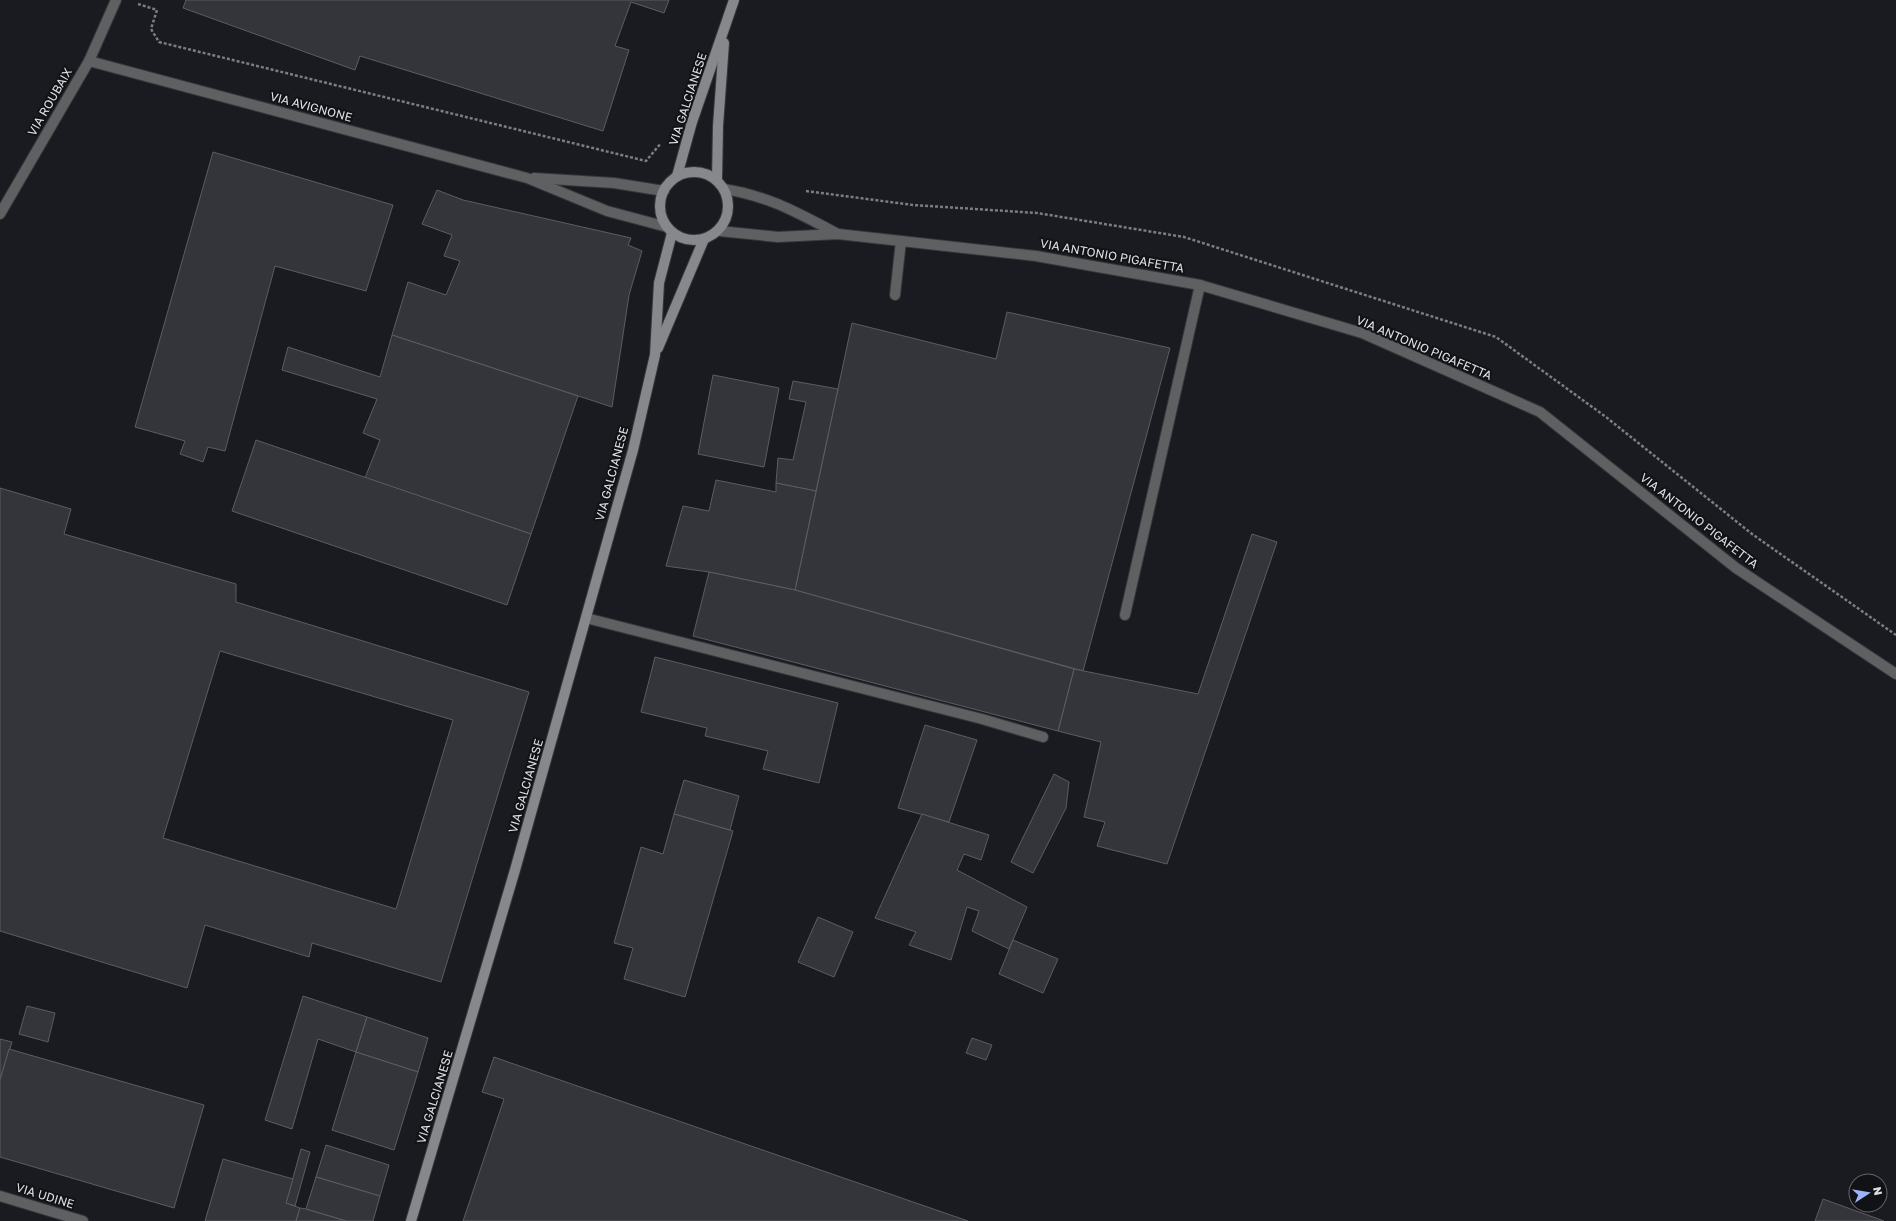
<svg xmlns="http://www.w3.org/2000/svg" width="1896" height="1221" font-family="'Golos Text',sans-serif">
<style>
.building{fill:#33353a;stroke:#5b5d62;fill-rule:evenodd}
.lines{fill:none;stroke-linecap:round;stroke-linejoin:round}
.lane-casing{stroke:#36373b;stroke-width:12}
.street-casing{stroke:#36373b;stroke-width:12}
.secondary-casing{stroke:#36373b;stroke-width:12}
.path{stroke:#7c7d81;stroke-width:2.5;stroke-dasharray:3 2;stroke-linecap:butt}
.lane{stroke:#5f6062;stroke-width:10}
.street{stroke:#5f6062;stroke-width:10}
.secondary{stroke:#86888b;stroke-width:10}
.labels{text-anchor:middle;stroke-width:4;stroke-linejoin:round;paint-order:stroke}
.street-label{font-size:12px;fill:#e0e1e4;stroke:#111216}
</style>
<rect width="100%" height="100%" fill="#1a1b20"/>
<!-- building -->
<g class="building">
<path d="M186 0H669L664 13 631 2 615 46 629 50 603 131 360 56 355 70 183 8Z"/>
<path d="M213 152 393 205 366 291 275 266 225 451 208 447 203 462 180 454 185 441 135 427Z"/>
<path d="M437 190 463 200 631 238 628 245 642 251 629 295 612 407 392 335 408 282 446 295 460 261 444 256 452 235 422 224Z"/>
<path d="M1007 312 1170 348 1083 671 795 590 852 323 996 359Z"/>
<path d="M392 335 578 396 531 534 365 478 380 440 363 433 377 399 282 370 288 347 380 377Z"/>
<path d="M713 375 779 388 764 467 698 454Z"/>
<path d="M793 381 838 389 816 491 776 483 778 458 793 460 806 402 789 399Z"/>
<path d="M256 440 531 534 507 605 232 511Z"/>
<path d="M716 480 776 492V483L816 491 795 590 709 572 666 566 683 506 709 511Z"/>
<path d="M0 488 71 509 64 534 236 584V602L529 692 441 982 312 943 309 957 205 925 187 988 0 931ZM220 651 453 720 396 909 163 838Z"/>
<path d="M1252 534 1277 542 1167 864 1097 846 1105 822 1084 817 1101 742 1058 731 1074 669 1198 694Z"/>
<path d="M709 572 795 590 1074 669 1058 731 693 636Z"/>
<path d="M655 657 838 703 819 783 763 769 768 751 705 736 707 728 641 712Z"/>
<path d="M925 725 977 740 949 822 898 808Z"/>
<path d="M1054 774 1069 782 1066 808 1033 873 1011 862Z"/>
<path d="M684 780 739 796 730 830 674 814Z"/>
<path d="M674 814 733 831 685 997 624 979 633 948 614 943 641 847 663 854Z"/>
<path d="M922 814 989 835 981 860 964 854 957 870 1027 907 1009 949 972 931 979 911 967 907 951 960 909 945 916 932 875 918Z"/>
<path d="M818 917 853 932 834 977 798 962Z"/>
<path d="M1013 940 1058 959 1043 993 999 974Z"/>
<path d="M303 996 367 1017 356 1052 318 1039 292 1129 265 1120Z"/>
<path d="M27 1006 55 1013 48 1042 19 1034Z"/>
<path d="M367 1017 428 1038 418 1072 356 1052Z"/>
<path d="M972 1038 992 1045 986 1060 966 1053Z"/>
<path d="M0 1039 12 1042 0 1080Z"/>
<path d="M9 1049 204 1105 174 1208 0 1157V1080Z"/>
<path d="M356 1052 418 1072 394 1150 332 1130Z"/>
<path d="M494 1057 508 1062 968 1221H463L504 1099 482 1092Z"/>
<path d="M326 1145 389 1165 380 1196 316 1177Z"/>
<path d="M301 1149 310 1152 295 1206 286 1203Z"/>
<path d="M223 1159 293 1179 286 1203 300 1208 296 1221H205Z"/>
<path d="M316 1177 380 1196 373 1221H346L306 1209Z"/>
<path d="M1823 1199 1884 1221H1815Z"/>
<path d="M300 1208 306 1209 346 1221H296Z"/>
</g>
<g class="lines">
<defs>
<g id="lane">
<path d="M895 295 901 241"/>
<path d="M1125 615 1200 285"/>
<path d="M586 618 982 719 1043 737"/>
</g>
<g id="street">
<path d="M89 61 527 178 607 211 667 227"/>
<path d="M534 178 614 183 664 191"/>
<path d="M724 189C769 196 798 213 838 234"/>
<path d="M0 214 89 61 116 0"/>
<path d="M719 231 778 237 838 234 1036 256 1200 285 1362 333 1540 412 1736 568 1896 674"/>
<path d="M0 1196 83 1221"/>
</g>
<g id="secondary">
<circle cx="694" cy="206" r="34"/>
<path d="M677 176 692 122 734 0"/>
<path d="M717 180 718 126 724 43"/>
<path d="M658 348 704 239"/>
<path d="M411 1221 515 870 633 450 655 355 659 283 672 233"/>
</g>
</defs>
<!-- lane casing -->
<use href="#lane" class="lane-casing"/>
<!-- street casing -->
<use href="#street" class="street-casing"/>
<!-- secondary casing -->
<use href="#secondary" class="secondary-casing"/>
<!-- path -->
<g class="path">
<path d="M138 4 157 10 151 29 159 42 646 161 661 143"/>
<path d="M806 191 913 205 1037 213 1184 237 1496 337 1606 417 1752 534 1896 635"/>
</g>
<!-- lane -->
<use href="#lane" class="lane"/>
<!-- street -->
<use href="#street" class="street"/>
<!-- secondary -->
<use href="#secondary" class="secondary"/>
</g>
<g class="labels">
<!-- street labels -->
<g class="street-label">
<text transform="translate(688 99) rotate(-72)" y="4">VIA GALCIANESE</text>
<text transform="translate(50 102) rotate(-60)" y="4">VIA ROUBAIX</text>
<text transform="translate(311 107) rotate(15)" y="4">VIA AVIGNONE</text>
<text transform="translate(1112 256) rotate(10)" y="4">VIA ANTONIO PIGAFETTA</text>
<text transform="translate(1424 348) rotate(23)" y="4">VIA ANTONIO PIGAFETTA</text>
<text transform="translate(612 474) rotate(-75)" y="4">VIA GALCIANESE</text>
<text transform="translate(1699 521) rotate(38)" y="4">VIA ANTONIO PIGAFETTA</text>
<text transform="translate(526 786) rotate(-74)" y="4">VIA GALCIANESE</text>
<text transform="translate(435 1097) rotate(-73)" y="4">VIA GALCIANESE</text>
<text transform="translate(45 1196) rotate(17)" y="4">VIA UDINE</text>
</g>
</g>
<!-- north arrow -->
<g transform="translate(1868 1193) rotate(78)"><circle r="19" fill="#111216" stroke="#646568"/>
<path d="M0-3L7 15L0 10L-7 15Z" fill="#9bb4fd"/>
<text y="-6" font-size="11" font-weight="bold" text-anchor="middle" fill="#e0e1e4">N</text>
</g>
</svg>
